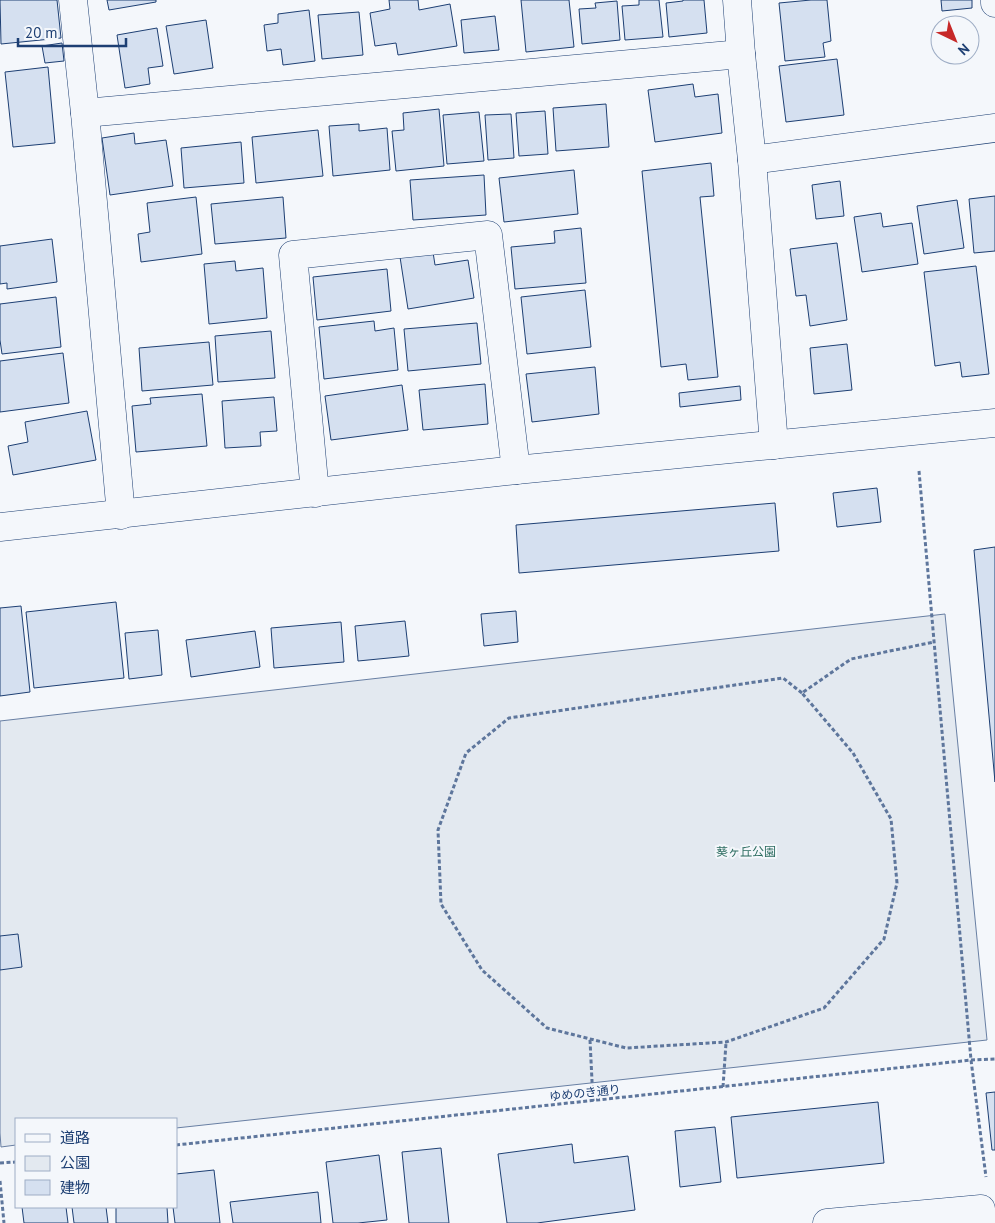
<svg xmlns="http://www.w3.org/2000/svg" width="995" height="1223" font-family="'PT Sans','Noto Sans JP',sans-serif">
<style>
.green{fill:#e3e9f0;stroke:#687fa3}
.building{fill:#d5e0f0;stroke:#1d3f73}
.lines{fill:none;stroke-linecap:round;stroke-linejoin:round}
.minor-casing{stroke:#1d3f73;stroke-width:29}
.tertiary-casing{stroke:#1d3f73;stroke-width:29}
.path{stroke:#5e769c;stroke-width:3;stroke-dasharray:4 2.5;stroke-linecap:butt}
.minor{stroke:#f4f7fb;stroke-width:28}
.tertiary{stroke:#f4f7fb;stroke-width:28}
.labels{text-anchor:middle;stroke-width:4;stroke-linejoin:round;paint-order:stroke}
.park-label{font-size:12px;fill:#2c6c60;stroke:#f4f7fb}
.street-label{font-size:12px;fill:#1d3f73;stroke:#f4f7fb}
</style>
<rect width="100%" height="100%" fill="#f4f7fb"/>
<!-- green -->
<path class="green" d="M945 614 987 1040 176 1128V1119H16V1145L1 1147 0 1133V721Z"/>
<!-- building -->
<g class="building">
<path d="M0 0H57L61 38 1 44Z"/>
<path d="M107 0H156V2L109 10Z"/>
<path d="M389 0H418L419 10 450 4 457 46 398 55 396 43 375 46 370 13 390 9Z"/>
<path d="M521 0H569L574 47 526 52Z"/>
<path d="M639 0H659L663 37 625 40 622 6 639 5Z"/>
<path d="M683 0H704L707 33 669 37 666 3 683 1Z"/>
<path d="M811 0H827L831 41 823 43 825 57 785 61 779 3Z"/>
<path d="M941 0H972V8L942 11Z"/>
<path d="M617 1 620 40 582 44 579 9 596 8 595 3Z"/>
<path d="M309 10 315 61 283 65 281 49 267 51 264 25 278 23V14Z"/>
<path d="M359 12 363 55 322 59 318 15Z"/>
<path d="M495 16 499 50 464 53 461 20Z"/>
<path d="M206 20 213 68 174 74 166 26Z"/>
<path d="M157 28 163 66 148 68 150 84 125 88 117 35Z"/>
<path d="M62 43 64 61 45 63 42 46Z"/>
<path d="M837 59 844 115 786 122 779 66Z"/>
<path d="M48 67 55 143 13 147 5 72Z"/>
<path d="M693 84 695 97 718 94 722 133 655 142 648 90Z"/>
<path d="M606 104 609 147 556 151 553 108Z"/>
<path d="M439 109 444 166 396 171 392 131 404 130 403 113Z"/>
<path d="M545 111 548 154 519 156 516 113Z"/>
<path d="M479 112 484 161 447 164 443 115Z"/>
<path d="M511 114 514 158 488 160 485 115Z"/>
<path d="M359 124V131L387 128 390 170 333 176 329 126Z"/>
<path d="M318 130 323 176 256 183 252 137Z"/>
<path d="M134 133 135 144 166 140 173 186 110 195 102 138Z"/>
<path d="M241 142 244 183 184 188 181 148Z"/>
<path d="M711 163 714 196 700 197 718 377 688 380 686 364 661 367 642 171Z"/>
<path d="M574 170 578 214 504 222 499 178Z"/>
<path d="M484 175 486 215 413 220 410 180Z"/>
<path d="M840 181 844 216 816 219 812 185Z"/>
<path d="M995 196V251L974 253 969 199Z"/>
<path d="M196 197 202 254 141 262 138 234 150 232 147 203Z"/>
<path d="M283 197 286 238 215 244 211 204Z"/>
<path d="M957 200 964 248 924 254 917 206Z"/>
<path d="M881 213 883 227 912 223 918 264 862 272 854 217Z"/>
<path d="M581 228 586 283 515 289 511 247 555 243 554 231Z"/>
<path d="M52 239 57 282 7 289V283L0 284V246Z"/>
<path d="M837 243 847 320 810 326 806 295 796 296 790 249Z"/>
<path d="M433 252 435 265 468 260 474 298 408 309 400 257Z"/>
<path d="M235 261 236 271 263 268 267 318 209 324 204 264Z"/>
<path d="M976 266 989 374 962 377 960 362 935 366 924 272Z"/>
<path d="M387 269 391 311 317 320 313 277Z"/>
<path d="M585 290 591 347 527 354 521 297Z"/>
<path d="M56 297 61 347 2 354 0 340V304Z"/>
<path d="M374 321 375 331 394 328 398 370 324 379 319 327Z"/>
<path d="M477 323 481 364 408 371 404 329Z"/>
<path d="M271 331 275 378 218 382 215 336Z"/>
<path d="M209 342 213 385 142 391 139 348Z"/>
<path d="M847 344 852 390 814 394 810 348Z"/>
<path d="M63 353 69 403 0 412V361Z"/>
<path d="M595 367 599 414 532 422 526 374Z"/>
<path d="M485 384 488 424 423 430 419 390Z"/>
<path d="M402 385 408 430 331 440 325 396Z"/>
<path d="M740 386 741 400 680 407 679 393Z"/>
<path d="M202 394 207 446 136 452 132 406 151 404 150 398Z"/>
<path d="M274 397 277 431 260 432 261 446 225 448 222 401Z"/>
<path d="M87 411 96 460 13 475 8 446 28 442 25 422Z"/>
<path d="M877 488 881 522 837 527 833 493Z"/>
<path d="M775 503 779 551 519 573 516 525Z"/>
<path d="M995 547V782L974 550Z"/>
<path d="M116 602 124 678 34 688 26 612Z"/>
<path d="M21 606 30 692 0 696V608Z"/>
<path d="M516 611 518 642 484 646 481 614Z"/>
<path d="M405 621 409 656 358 661 355 626Z"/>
<path d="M341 622 344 662 274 668 271 628Z"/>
<path d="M158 630 162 675 129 679 125 633Z"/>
<path d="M255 631 260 667 191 677 186 640Z"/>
<path d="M18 934 22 967 0 970V936Z"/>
<path d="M995 1092V1150H992L986 1093Z"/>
<path d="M878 1102 884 1163 737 1178 731 1117Z"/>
<path d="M715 1127 721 1182 680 1187 675 1131Z"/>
<path d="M572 1144 574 1163 628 1156 635 1210 537 1223H507L498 1154Z"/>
<path d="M441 1148 449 1223H409L402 1152Z"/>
<path d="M379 1155 387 1220 358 1223H333L326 1162Z"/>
<path d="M214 1170 220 1223H175L173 1207H176V1174Z"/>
<path d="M318 1192 321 1223H233L230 1202Z"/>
<path d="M22 1207H66L68 1223H24Z"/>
<path d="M72 1207H106L108 1223H74Z"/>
<path d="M116 1207H167L168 1223H116Z"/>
</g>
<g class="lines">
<defs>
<g id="minor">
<path d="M73 0 85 113"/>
<path d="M737 0 741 54 752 160 995 128"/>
<path d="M995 0V3"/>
<path d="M752 160 774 445"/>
<path d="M315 493 293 255 488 235 516 470"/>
<path d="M121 515 85 113 741 54"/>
<path d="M827 1223 981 1209 982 1223"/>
</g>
<path id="tertiary" d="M0 527 516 470 995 423"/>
</defs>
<!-- minor casing -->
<use href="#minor" class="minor-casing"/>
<!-- tertiary casing -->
<use href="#tertiary" class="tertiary-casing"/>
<!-- path -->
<g class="path">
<path d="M919 471 971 1060 986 1177"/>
<path d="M802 693 783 678 509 718 466 753 438 830 441 904 482 970 547 1028 626 1048 726 1042 824 1008 884 939 897 883 891 819 853 753 802 693 851 659 934 642"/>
<path d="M590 1040 593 1101"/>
<path d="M723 1087 726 1043"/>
<path d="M176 1145 971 1060 995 1059"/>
<path d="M0 1163 16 1162"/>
<path d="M0 1181 4 1223"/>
</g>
<!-- minor -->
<use href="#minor" class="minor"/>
<!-- tertiary -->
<use href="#tertiary" class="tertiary"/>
</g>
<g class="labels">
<!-- park labels -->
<g class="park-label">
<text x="746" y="856">葵ヶ丘公園</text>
</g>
<!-- street labels -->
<g class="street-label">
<text transform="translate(585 1093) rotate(-6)" y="4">ゆめのき通り</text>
</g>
</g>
<!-- legend -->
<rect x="15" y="1118" width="162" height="90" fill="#f4f7fb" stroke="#9eadc5"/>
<rect x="25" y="1134" width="25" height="8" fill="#f4f7fb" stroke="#9eadc5"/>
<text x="60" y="1143" font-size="15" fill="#1d3f73">道路</text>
<rect x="25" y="1156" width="25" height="15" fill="#e3e9f0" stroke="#9eadc5"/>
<text x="60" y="1168" font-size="15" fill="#1d3f73">公園</text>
<rect x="25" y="1180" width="25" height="15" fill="#d5e0f0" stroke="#9eadc5"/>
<text x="60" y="1193" font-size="15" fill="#1d3f73">建物</text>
<!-- north arrow -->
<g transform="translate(955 40) rotate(137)"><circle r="24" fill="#f4f7fb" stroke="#9eadc5"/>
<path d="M0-4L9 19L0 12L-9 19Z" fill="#c62828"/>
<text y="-8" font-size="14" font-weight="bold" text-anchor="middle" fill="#1d3f73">N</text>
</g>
<!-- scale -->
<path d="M18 38v8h108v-8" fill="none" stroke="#1d3f73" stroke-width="2.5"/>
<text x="25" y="38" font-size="15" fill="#1d3f73" stroke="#f4f7fb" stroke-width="4" paint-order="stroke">20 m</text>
</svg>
